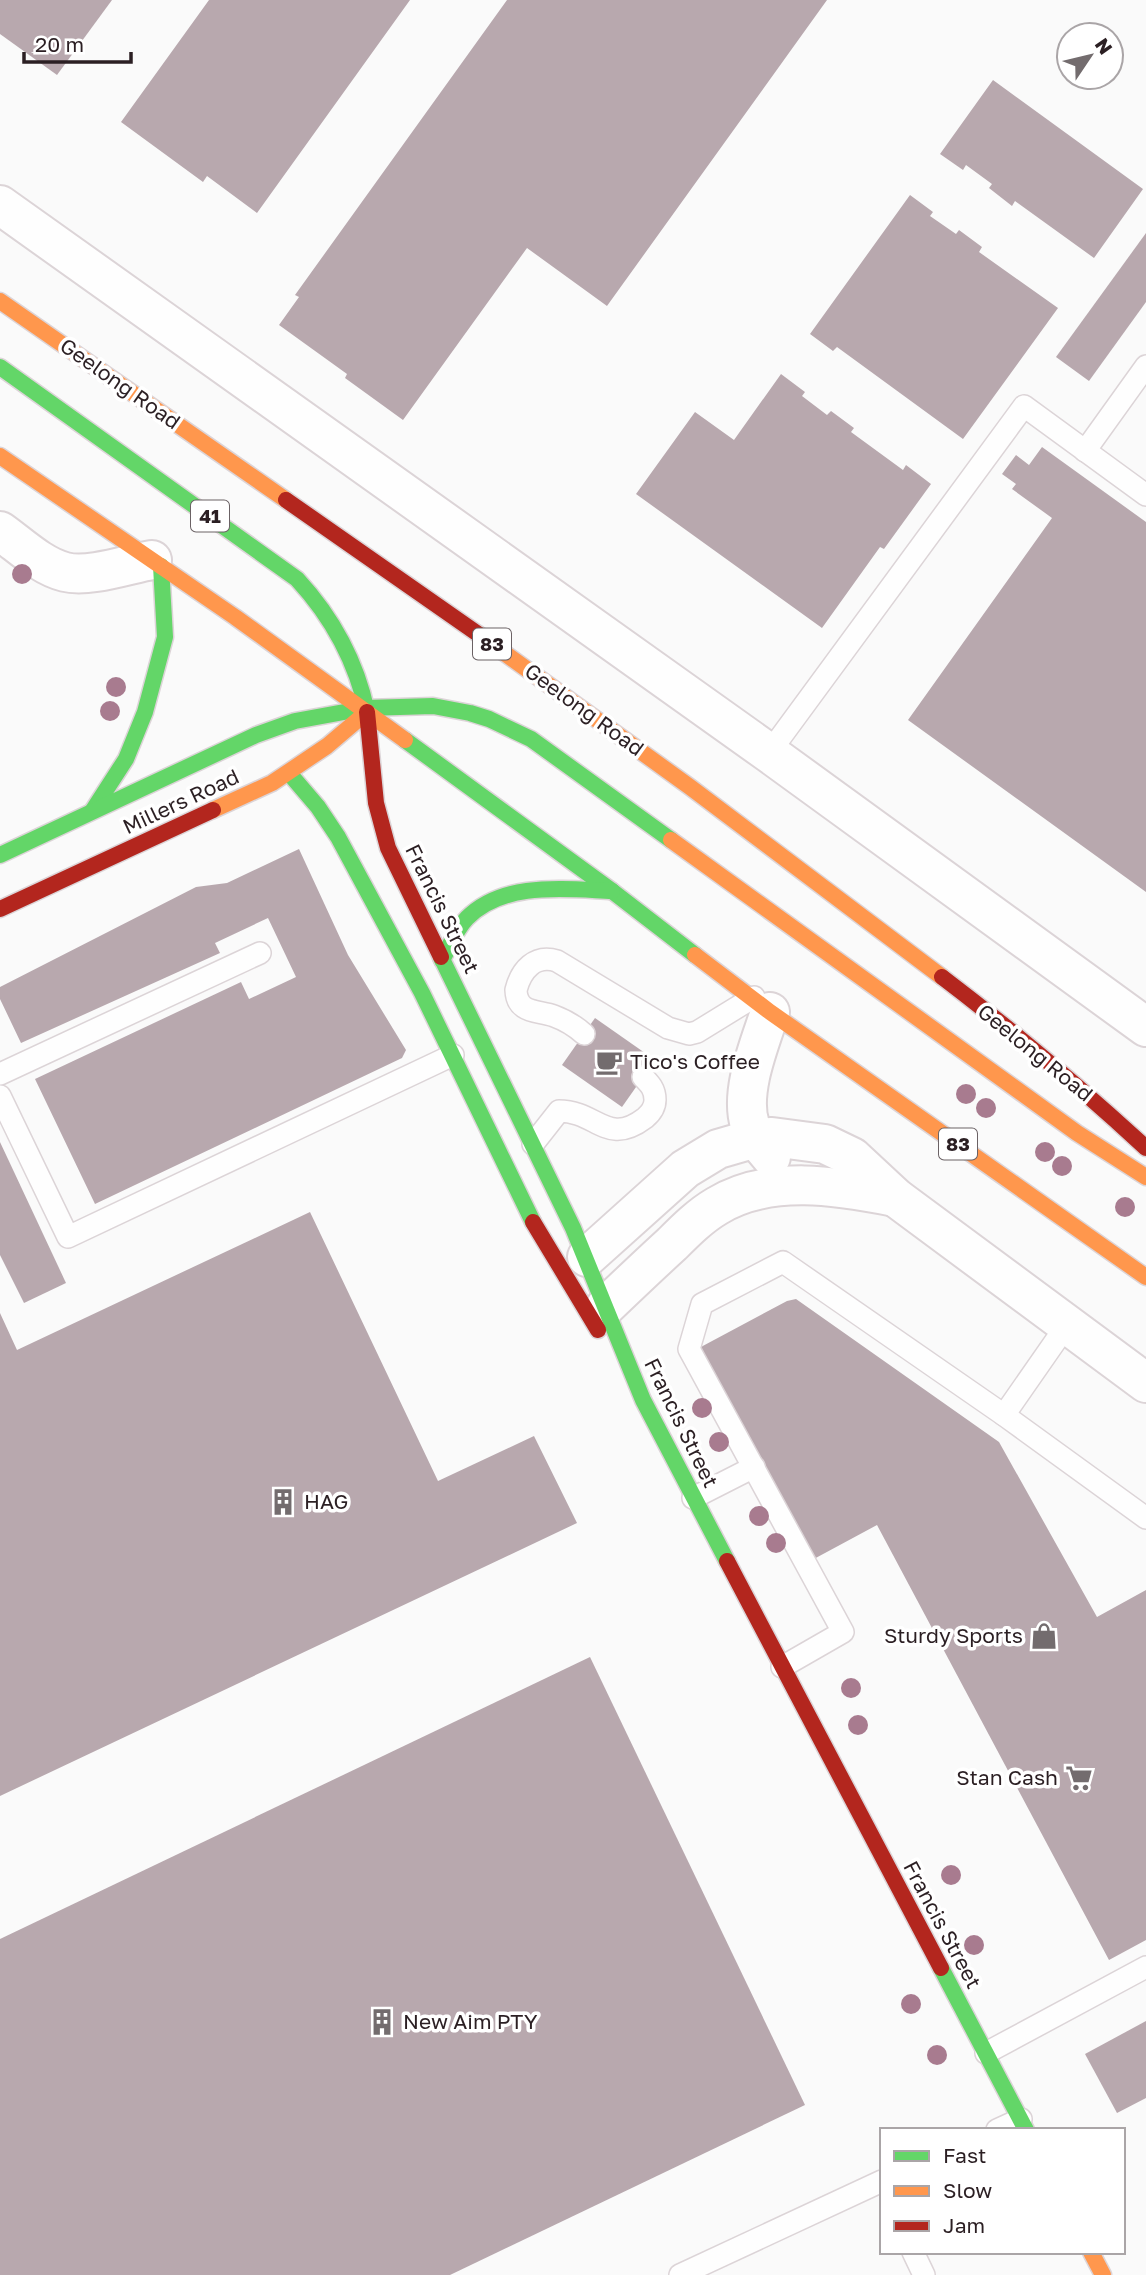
<svg xmlns="http://www.w3.org/2000/svg" width="1146" height="2275" font-family="'Golos Text',sans-serif">
<style>
.building{fill:#b8a8ae}
.lines{fill:none;stroke-linecap:round;stroke-linejoin:round}
.lane-casing{stroke:#dcd4d7;stroke-width:24}
.street-casing{stroke:#dcd4d7;stroke-width:42}
.fast-casing{stroke:#dcd4d7;stroke-width:19}
.slow-casing{stroke:#dcd4d7;stroke-width:19}
.jam-casing{stroke:#dcd4d7;stroke-width:19}
.lane{stroke:#fefefe;stroke-width:21}
.street{stroke:#fefefe;stroke-width:38}
.fast{stroke:#63d668;stroke-width:16}
.slow{stroke:#ff974d;stroke-width:16}
.jam{stroke:#b3261e;stroke-width:16}
.tree{fill:#a87b8f}
.labels{text-anchor:middle;stroke-width:7;stroke-linejoin:round;paint-order:stroke}
.shield{fill:#fff;stroke:#6b6265;stroke-width:2}
.shield-label{font-size:19px;font-weight:bold;fill:#2b1f23}
.street-label{font-size:21px;fill:#2b1f23;stroke:#fff}
.poi-label{font-size:21px;fill:#2b1f23;stroke:#fff;text-anchor:start}
</style>
<rect width="100%" height="100%" fill="#fafafa"/>
<!-- building -->
<g class="building">
<path d="M0 0H112L57 75 0 34Z"/>
<path d="M209 0H410L257 213 207 176 203 182 121 122Z"/>
<path d="M507 0H827L607 306 527 248 403 420 345 378 347 374 279 325 299 297 295 295Z"/>
<path d="M993 80 1143 189 1094 258 1015 201 1012 206 989 188 992 184 966 165 963 170 940 154Z"/>
<path d="M910 195 933 212 930 216 956 234 959 230 982 247 979 252 1058 308 963 439 837 347 833 351 810 334Z"/>
<path d="M1146 233V302L1089 381 1056 357Z"/>
<path d="M781 374 805 392 802 396 827 415 831 411 854 428 851 432 903 470 906 465 931 484 884 549 880 547 822 628 636 494 695 412 734 440Z"/>
<path d="M1042 447 1146 522V892L908 720 1052 518 1012 489 1016 484 1002 474 1016 455 1029 465Z"/>
<path d="M299 849 348 955 406 1050 402 1058 95 1204 35 1079 241 982 249 999 296 977 268 918 215 943 220 953 21 1043 0 999V987L196 887 227 883Z"/>
<path d="M595 1018 655 1060 622 1107 562 1065Z"/>
<path d="M0 1142 66 1283 24 1303 0 1255Z"/>
<path d="M310 1212 438 1481 534 1436 577 1523 0 1796V1313L17 1350Z"/>
<path d="M796 1299 999 1442 1097 1617 1146 1590V1940L1109 1960 877 1525 812 1560 699 1348 787 1301Z"/>
<path d="M590 1657 805 2105 450 2275H0V1939Z"/>
<path d="M1146 2021V2098L1117 2113 1085 2054Z"/>
</g>
<g class="lines">
<defs>
<g id="lane">
<path d="M1085 451 1146 366"/>
<path d="M769 753 1024 406 1146 495"/>
<path d="M584 1034C575 1026 565 1020 554 1016 537 1010 517 1014 516 990 521 970 535 954 557 961L668 1028 689 1034 697 1032 754 997"/>
<path d="M0 1074 260 953"/>
<path d="M0 1096 68 1237 453 1055"/>
<path d="M533 1144 559 1111C597 1111 607 1147 645 1118 651 1113 655 1108 655 1100 655 1089 650 1084 643 1077"/>
<path d="M1004 1415 1066 1326"/>
<path d="M693 1498 754 1467"/>
<path d="M782 1667 843 1632 689 1349 702 1304 783 1262 1004 1415 1146 1518"/>
<path d="M986 2053 1146 1967"/>
<path d="M997 2130 1021 2119"/>
<path d="M913 2252 924 2275"/>
<path d="M680 2275 882 2181"/>
</g>
<g id="street">
<path d="M0 205 769 753 1146 1027"/>
<path d="M0 531C20 545 41 566 65 572 89 578 129 564 152 560"/>
<path d="M770 1012C760 1043 739 1092 750 1125 754 1137 762 1147 771 1157"/>
<path d="M587 1257 685 1169 718 1149 756 1138 772 1137 825 1144 852 1157 895 1197 1146 1383"/>
<path d="M606 1306C628 1285 650 1264 672 1244 686 1230 700 1216 717 1206 770 1174 838 1186 895 1197"/>
</g>
<g id="fast">
<path d="M0 367 297 579C333 618 356 660 367 712"/>
<path d="M366 708 433 706 470 713 489 719 531 739 671 840"/>
<path d="M405 740 612 891 695 955"/>
<path d="M289 773 318 807 338 837 422 993 533 1222"/>
<path d="M93 810 126 759 145 712 165 637 161 566"/>
<path d="M0 855 256 735 295 721 366 708"/>
<path d="M441 957 573 1228 643 1400 727 1561"/>
<path d="M442 960C450 946 456 929 467 918 504 881 564 889 612 891"/>
<path d="M941 1968 1026 2130"/>
</g>
<g id="slow">
<path d="M0 301 286 500"/>
<path d="M0 456 235 617 405 740"/>
<path d="M478 634 690 787 942 977"/>
<path d="M213 810 272 783 327 746 367 712"/>
<path d="M671 840 1077 1133 1146 1177"/>
<path d="M695 955 770 1012 1146 1277"/>
<path d="M1091 2252 1103 2275"/>
</g>
<g id="jam">
<path d="M286 500 478 634"/>
<path d="M367 712 376 803 388 848 441 957"/>
<path d="M0 909 213 810"/>
<path d="M942 977C1013 1031 1080 1087 1146 1148"/>
<path d="M533 1222 598 1330"/>
<path d="M727 1561 941 1968"/>
</g>
</defs>
<!-- lane casing -->
<use href="#lane" class="lane-casing"/>
<!-- street casing -->
<use href="#street" class="street-casing"/>
<!-- fast casing -->
<use href="#fast" class="fast-casing"/>
<!-- slow casing -->
<use href="#slow" class="slow-casing"/>
<!-- jam casing -->
<use href="#jam" class="jam-casing"/>
<!-- lane -->
<use href="#lane" class="lane"/>
<!-- street -->
<use href="#street" class="street"/>
<!-- fast -->
<use href="#fast" class="fast"/>
<!-- slow -->
<use href="#slow" class="slow"/>
<!-- jam -->
<use href="#jam" class="jam"/>
</g>
<!-- trees -->
<g class="tree">
<circle cx="22" cy="574" r="10"/>
<circle cx="116" cy="687" r="10"/>
<circle cx="110" cy="711" r="10"/>
<circle cx="966" cy="1094" r="10"/>
<circle cx="986" cy="1108" r="10"/>
<circle cx="1045" cy="1152" r="10"/>
<circle cx="1062" cy="1166" r="10"/>
<circle cx="1125" cy="1207" r="10"/>
<circle cx="702" cy="1408" r="10"/>
<circle cx="719" cy="1442" r="10"/>
<circle cx="759" cy="1516" r="10"/>
<circle cx="776" cy="1543" r="10"/>
<circle cx="851" cy="1688" r="10"/>
<circle cx="858" cy="1725" r="10"/>
<circle cx="951" cy="1875" r="10"/>
<circle cx="974" cy="1945" r="10"/>
<circle cx="911" cy="2004" r="10"/>
<circle cx="937" cy="2055" r="10"/>
</g>
<!-- icons -->
<defs>
<symbol id="cafe-bare" viewBox="-9 -9 18 18"><path d="M-5.5-4.5H6V0H3Q3 3.5 0 3.5H-2.5Q-5.5 3.5-5.5 0ZM3-3.2v2h1.7v-2ZM-6 4.5H4V6H-6Z" fill="#736c6e" stroke="#fff" stroke-width="2.5" paint-order="stroke"/></symbol>
<symbol id="building-bare" viewBox="-9 -9 18 18"><path d="M-4-6H4V6H1V3H-1V6H-4ZM-2.5-4.3h1.7v1.8h-1.7ZM.8-4.3h1.7v1.8H.8ZM-2.5-1h1.7V.8h-1.7ZM.8-1h1.7V.8H.8Z" fill="#736c6e" stroke="#fff" stroke-width="2.5" paint-order="stroke"/></symbol>
<symbol id="shop-bare" viewBox="-9 -9 18 18"><path d="M-5-2.5h2.3a2.7 3.5 0 0 1 5.4 0H5L5.5 6h-11ZM-1.5-2.5h3a1.5 2.3 0 0 0-3 0Z" fill="#736c6e" stroke="#fff" stroke-width="2.5" paint-order="stroke"/></symbol>
<symbol id="supermarket-bare" viewBox="-9 -9 18 18"><path d="M-6-5.5h2.5l.6 2H6L4.5 2H-2.5L-4.4-4H-6ZM-1.5 3.2a1.3 1.3 0 1 0 .1 0ZM3 3.2a1.3 1.3 0 1 0 .1 0Z" fill="#736c6e" stroke="#fff" stroke-width="2.5" paint-order="stroke"/></symbol>
</defs>
<g fill-rule="evenodd">
<use href="#cafe-bare" x="590" y="1043" width="38" height="38"/>
<use href="#building-bare" x="264" y="1483" width="38" height="38"/>
<use href="#shop-bare" x="1025" y="1617" width="38" height="38"/>
<use href="#supermarket-bare" x="1060" y="1759" width="38" height="38"/>
<use href="#building-bare" x="363" y="2003" width="38" height="38"/>
</g>
<g class="labels">
<!-- shield labels -->
<g class="shield">
<rect x="191" y="500.5" width="38" height="31" rx="5"/>
<rect x="473" y="628.5" width="38" height="31" rx="5"/>
<rect x="939" y="1128.5" width="38" height="31" rx="5"/>
</g>
<g class="shield-label">
<text x="210" y="523">41</text>
<text x="492" y="651">83</text>
<text x="958" y="1151">83</text>
</g>
<!-- street labels -->
<g class="street-label">
<text transform="translate(120 384) rotate(35)" y="7">Geelong Road</text>
<text transform="translate(584 710) rotate(36)" y="7">Geelong Road</text>
<text transform="translate(181 802) rotate(-25)" y="7">Millers Road</text>
<text transform="translate(442 909) rotate(64)" y="7">Francis Street</text>
<text transform="translate(1035 1053) rotate(39)" y="7">Geelong Road</text>
<text transform="translate(681 1423) rotate(64)" y="7">Francis Street</text>
<text transform="translate(942 1925) rotate(62)" y="7">Francis Street</text>
</g>
<!-- poi labels -->
<g class="poi-label">
<text x="630" y="1069">Tico's Coffee</text>
<text x="304" y="1509">HAG</text>
<text x="1023" y="1643" text-anchor="end">Sturdy Sports</text>
<text x="1058" y="1785" text-anchor="end">Stan Cash</text>
<text x="403" y="2029">New Aim PTY</text>
</g>
</g>
<!-- legend -->
<rect x="880" y="2128" width="245" height="126" fill="#ffffff" stroke="#aaa5a7" stroke-width="2"/>
<rect x="894" y="2151" width="35" height="10" fill="#63d668" stroke="#aaa5a7" stroke-width="2"/>
<text x="943" y="2163" font-size="21" fill="#2b1f23">Fast</text>
<rect x="894" y="2186" width="35" height="10" fill="#ff974d" stroke="#aaa5a7" stroke-width="2"/>
<text x="943" y="2198" font-size="21" fill="#2b1f23">Slow</text>
<rect x="894" y="2221" width="35" height="10" fill="#b3261e" stroke="#aaa5a7" stroke-width="2"/>
<text x="943" y="2233" font-size="21" fill="#2b1f23">Jam</text>
<!-- north arrow -->
<g transform="translate(1090 56) rotate(55)"><circle r="33" fill="#ffffff" stroke="#aaa5a7" stroke-width="2"/>
<path d="M0-5L12 26L0 18L-12 26Z" fill="#736c6e"/>
<text y="-10" font-size="19" font-weight="bold" text-anchor="middle" fill="#2b1f23">N</text>
</g>
<!-- scale -->
<path d="M24 52v10h107v-10" fill="none" stroke="#2b1f23" stroke-width="3.5"/>
<text x="35" y="52" font-size="21" fill="#2b1f23" stroke="#ffffff" stroke-width="5" paint-order="stroke">20 m</text>
</svg>
